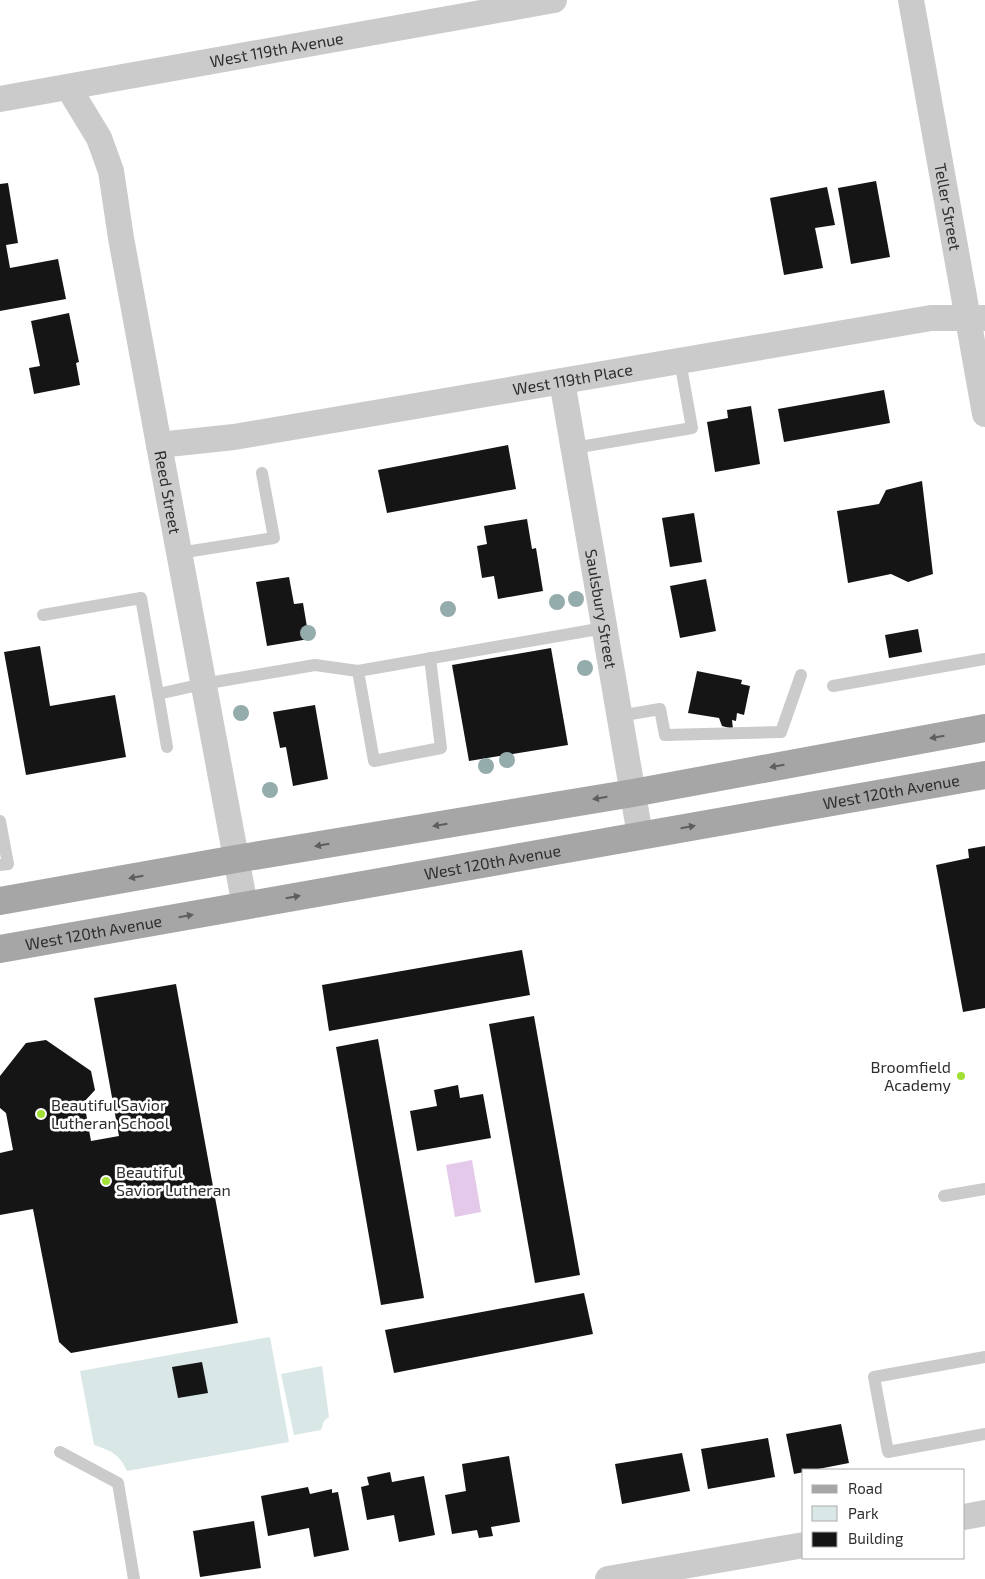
<svg xmlns="http://www.w3.org/2000/svg" width="985" height="1579" font-family="'Exo 2',sans-serif">
<style>
.green{fill:#d9e8e6}
.water{fill:#e4c9ea}
.building{fill:#151515}
.lines{fill:none;stroke-linecap:round;stroke-linejoin:round}
.service{stroke:#cbcbcb;stroke-width:12}
.minor{stroke:#cbcbcb;stroke-width:26}
.primary{stroke:#a6a6a6;stroke-width:28}
.tree{fill:#94acab}
.oneway{fill:#5e5e5e}
.poi-dot{fill:#a2e035;stroke:#fff;stroke-width:2}
.labels{text-anchor:middle;stroke-width:5;stroke-linejoin:round;paint-order:stroke}
.street-label{font-size:16px;fill:#2e2e2e;stroke:#fff}
.poi-label{font-size:16px;fill:#2e2e2e;stroke:#fff;text-anchor:start}
</style>
<rect width="100%" height="100%" fill="#fff"/>
<!-- green -->
<g class="green">
<path d="M270 1337 289 1442 127 1471C119 1454 112 1451 94 1445L80 1371Z"/>
<path d="M322 1366 329 1417 324 1421 321 1430 294 1435 281 1374Z"/>
</g>
<!-- water -->
<path class="water" d="M472 1160 481 1212 455 1217 446 1165Z"/>
<!-- building -->
<g class="building">
<path d="M876 181 890 257 851 264 838 188Z"/>
<path d="M8 183 18 243 6 245 10 268 58 259 66 299 0 311V184Z"/>
<path d="M827 187 835 225 815 228 823 268 784 275 770 198Z"/>
<path d="M69 313 79 362 76 363 80 385 34 394 29 368 40 366 31 321Z"/>
<path d="M884 390 890 423 784 442 778 409Z"/>
<path d="M751 406 760 464 715 472 707 422 728 418 727 410Z"/>
<path d="M508 445 516 489 387 513 378 470Z"/>
<path d="M922 481 933 574 908 582 891 574 848 583 837 511 879 504 886 490Z"/>
<path d="M694 513 702 562 670 567 662 518Z"/>
<path d="M527 519 532 549 536 548 543 591 498 599 494 576 482 578 477 546 487 544 484 526Z"/>
<path d="M289 577 294 604 303 603 309 639 267 646 256 582Z"/>
<path d="M706 579 716 631 680 638 670 586Z"/>
<path d="M918 629 922 652 889 658 885 635Z"/>
<path d="M40 646 50 706 115 695 126 757 26 775 4 652Z"/>
<path d="M551 648 568 745 469 761 452 665Z"/>
<path d="M697 671 742 680 741 684 750 686 744 715 737 713 736 721 732 720 733 729 722 726 719 718 688 713Z"/>
<path d="M315 705 328 779 293 786 286 747 280 748 273 712Z"/>
<path d="M985 846V1008L963 1012 936 865 969 858 968 849Z"/>
<path d="M522 950 530 995 329 1031 322 985Z"/>
<path d="M176 984 238 1323 71 1353 59 1342 33 1209 0 1215V1153L13 1150 6 1113 0 1108V1076L26 1043 46 1040 91 1071 95 1090 84 1102 91 1141 119 1136 94 998Z"/>
<path d="M534 1016 580 1275 535 1283 489 1024Z"/>
<path d="M378 1039 424 1298 381 1305 336 1047Z"/>
<path d="M458 1085 460 1098 483 1094 491 1138 417 1151 410 1111 437 1106 434 1090Z"/>
<path d="M584 1293 593 1334 394 1373 385 1330Z"/>
<path d="M202 1362 208 1393 178 1398 172 1367Z"/>
<path d="M841 1424 849 1463 813 1470H804V1472L794 1474 786 1434Z"/>
<path d="M768 1438 775 1477 708 1489 701 1449Z"/>
<path d="M682 1453 690 1491 622 1504 615 1464Z"/>
<path d="M509 1456 520 1522 491 1527 493 1536 479 1538 477 1530 452 1534 445 1495 466 1491 462 1464Z"/>
<path d="M390 1472 392 1482 424 1476 435 1535 399 1542 394 1515 367 1520 361 1487 369 1485 367 1477Z"/>
<path d="M308 1487 310 1494 332 1489V1493L338 1492 349 1550 314 1557 309 1528 268 1536 261 1496Z"/>
<path d="M254 1521 261 1568 200 1577 193 1531Z"/>
</g>
<g class="lines">
<!-- service -->
<g class="service">
<path d="M574 448 692 428 680 361"/>
<path d="M179 553 274 538 262 473"/>
<path d="M43 615 141 598 158 694"/>
<path d="M358 671 374 761 441 748 430 658"/>
<path d="M833 686 985 659"/>
<path d="M619 716 660 709 665 735 781 732 801 675"/>
<path d="M167 747 158 694 203 684 315 665 358 671 604 628"/>
<path d="M0 821 8 864 0 865"/>
<path d="M944 1196 985 1189"/>
<path d="M985 1357 874 1377 888 1452 985 1434"/>
<path d="M60 1452 118 1483 134 1579"/>
</g>
<!-- minor -->
<g class="minor">
<path id="s1" d="M911 0 985 414"/>
<path id="s2" d="M68 87 99 138 111 171 121 238 159 445 245 906"/>
<path id="s3" d="M0 99 554 0"/>
<path id="s4" d="M562 381 640 835"/>
<path id="s5" d="M159 445 234 437 931 318H985"/>
<path d="M964 1517 985 1513"/>
<path d="M608 1579 804 1545"/>
</g>
<!-- primary -->
<g class="primary">
<path d="M0 901 236 859 633 793 985 728"/>
<path id="s6" d="M0 949 985 775"/>
</g>
</g>
<!-- trees -->
<g class="tree">
<circle cx="576" cy="599" r="8"/>
<circle cx="557" cy="602" r="8"/>
<circle cx="448" cy="609" r="8"/>
<circle cx="308" cy="633" r="8"/>
<circle cx="585" cy="668" r="8"/>
<circle cx="241" cy="713" r="8"/>
<circle cx="507" cy="760" r="8"/>
<circle cx="486" cy="766" r="8"/>
<circle cx="270" cy="790" r="8"/>
</g>
<!-- one-way arrows -->
<defs><path id="oneway-solid" d="M-6-.8H1V-3.2L6.5 0L1 3.2V.8H-6Z" transform="scale(1.25)"/></defs>
<g class="oneway">
<use href="#oneway-solid" transform="translate(937 737) rotate(170)"/>
<use href="#oneway-solid" transform="translate(777 766) rotate(170)"/>
<use href="#oneway-solid" transform="translate(600 798) rotate(171)"/>
<use href="#oneway-solid" transform="translate(440 825) rotate(171)"/>
<use href="#oneway-solid" transform="translate(688 827) rotate(-10)"/>
<use href="#oneway-solid" transform="translate(322 845) rotate(170)"/>
<use href="#oneway-solid" transform="translate(136 877) rotate(170)"/>
<use href="#oneway-solid" transform="translate(293 897) rotate(-10)"/>
<use href="#oneway-solid" transform="translate(186 916) rotate(-10)"/>
</g>
<!-- markers -->
<g class="poi-dot">
<circle cx="961" cy="1076" r="5"/>
<circle cx="41" cy="1114" r="5"/>
<circle cx="106" cy="1181" r="5"/>
</g>
<g class="labels">
<!-- street labels -->
<g class="street-label">
<text dy="6" stroke="none"><textPath href="#s3" startOffset="281">West 119th Avenue</textPath></text>
<text dy="6" stroke="none"><textPath href="#s1" startOffset="210">Teller Street</textPath></text>
<text dy="6" stroke="none"><textPath href="#s5" startOffset="419">West 119th Place</textPath></text>
<text dy="6" stroke="none"><textPath href="#s2" startOffset="421">Reed Street</textPath></text>
<text dy="6" stroke="none"><textPath href="#s4" startOffset="231">Saulsbury Street</textPath></text>
<text dy="6" stroke="none"><textPath href="#s6" startOffset="905">West 120th Avenue</textPath></text>
<text dy="6" stroke="none"><textPath href="#s6" startOffset="500">West 120th Avenue</textPath></text>
<text dy="6" stroke="none"><textPath href="#s6" startOffset="95">West 120th Avenue</textPath></text>
</g>
<!-- poi labels -->
<g class="poi-label">
<text x="951" y="1073" text-anchor="end">Broomfield<tspan x="951" dy="18">Academy</tspan></text>
<text x="51" y="1111">Beautiful Savior<tspan x="51" dy="18">Lutheran School</tspan></text>
<text x="116" y="1178">Beautiful<tspan x="116" dy="18">Savior Lutheran</tspan></text>
</g>
</g>
<!-- legend -->
<rect x="802" y="1469" width="162" height="90" fill="#ffffff" stroke="#ababab"/>
<rect x="812" y="1485" width="25" height="8" fill="#a6a6a6" stroke="#ababab"/>
<text x="848" y="1494" font-size="15" fill="#2e2e2e">Road</text>
<rect x="812" y="1506" width="25" height="15" fill="#d9e8e6" stroke="#ababab"/>
<text x="848" y="1519" font-size="15" fill="#2e2e2e">Park</text>
<rect x="812" y="1532" width="25" height="15" fill="#151515" stroke="#ababab"/>
<text x="848" y="1544" font-size="15" fill="#2e2e2e">Building</text>
</svg>
